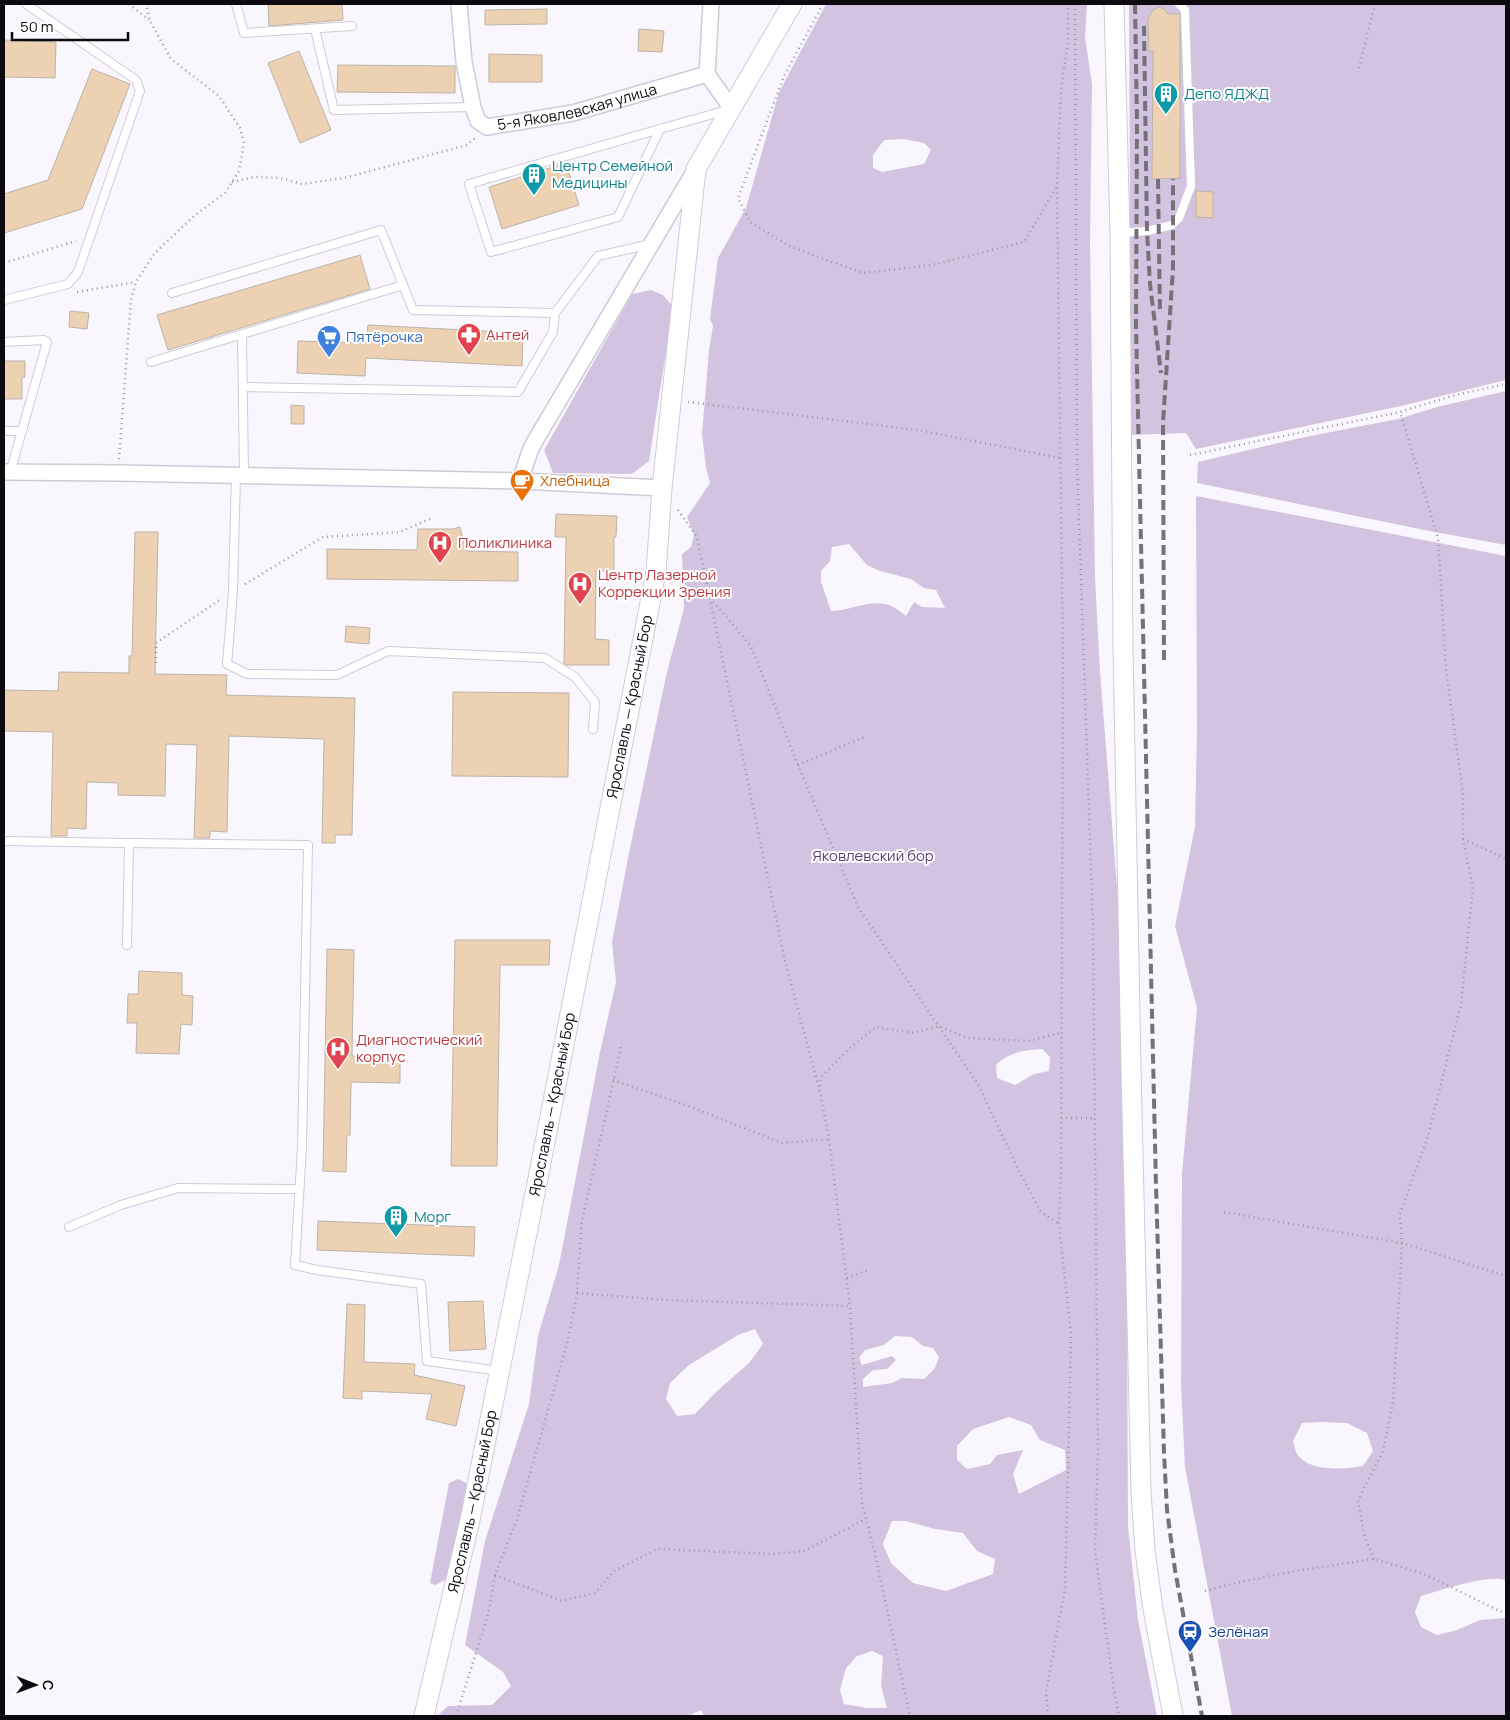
<svg xmlns="http://www.w3.org/2000/svg" width="1510" height="1720" font-family="Manrope,sans-serif">
<style>
.green{fill:#d2c4e1;fill-rule:evenodd}
.building{fill:#ecd1b2;stroke:#bdb3a7}
.lines{fill:none;stroke-linecap:round;stroke-linejoin:round}
.service-casing{stroke:#d0cad7;stroke-width:10}
.minor-casing{stroke:#d0cad7;stroke-width:18}
.tertiary-casing{stroke:#d0cad7;stroke-width:21}
.path{stroke:#9a979e;stroke-width:2.5;stroke-dasharray:1 4;stroke-linecap:butt}
.service{stroke:#fff;stroke-width:8}
.minor{stroke:#fff;stroke-width:15}
.tertiary{stroke:#fff;stroke-width:19}
.rail{stroke:#747177;stroke-width:4;stroke-dasharray:10 5;stroke-linecap:butt}
.labels{text-anchor:middle;stroke-width:4;stroke-linejoin:round;paint-order:stroke}
.culture-label{font-size:15px;fill:#0d838f;stroke:#fff;text-anchor:start}
.street-label{font-size:15px;fill:#0d0b0f;stroke:#fff}
.health-label{font-size:15px;fill:#be3a42;stroke:#fff;text-anchor:start}
.shop-label{font-size:15px;fill:#366cbe;stroke:#fff;text-anchor:start}
.food-label{font-size:15px;fill:#c56008;stroke:#fff;text-anchor:start}
.park-label{font-size:15px;fill:#5b4271;stroke:#fff}
.transit-label{font-size:15px;fill:#164399;stroke:#fff;text-anchor:start}
</style>
<rect width="100%" height="100%" fill="#faf6fe"/>
<!-- green -->
<g class="green">
<path d="M826 4H1087L1085 37 1092 84 1090 243 1095 577 1100 672 1120 925 1127 1307 1128 1526 1138 1620 1157 1716H704L701 1710 688 1716 677 1715 667 1716H437L448 1706 492 1705 511 1686 503 1672 465 1645 485 1541 529 1404 538 1336 559 1265 600 1052 616 982 612 942 629 853 666 676 684 608 682 554 691 547 694 535 687 517 710 483 706 468 702 434 709 350 713 326 710 319 718 258 746 208 779 92ZM904 139 924 143 931 150 924 164 882 172 873 168V155L884 140ZM849 544 867 565 880 571 911 579 924 588 936 590 945 608 922 607 914 602 906 616C901 612 895 607 889 605 869 599 851 611 831 611L821 582V571L830 561 832 547ZM1042 1049 1050 1057 1049 1071 1034 1074 1015 1085 997 1078 996 1065C1009 1052 1024 1050 1042 1049ZM755 1329 763 1344 749 1363 716 1392 695 1414 677 1416 666 1399 670 1383 689 1365 738 1335ZM895 1336 912 1337 923 1346 933 1348 939 1357 935 1368 924 1379 902 1378 892 1383 863 1387V1379L873 1370 887 1369 896 1360 892 1356 862 1365 859 1358 865 1350 884 1345ZM1009 1417 1031 1425 1040 1440 1065 1450 1066 1470 1019 1494 1013 1474 1023 1450 997 1455 990 1464 967 1469 957 1460V1446L973 1429ZM892 1521H906L935 1529 963 1533 977 1551 995 1559 993 1574 946 1591 913 1583 891 1563 883 1544ZM872 1651 883 1656 881 1686 887 1708H867L844 1704 840 1690 846 1668 857 1656Z"/>
<path d="M1129 4H1506V380L1401 406 1196 449 1186 433 1131 435Z"/>
<path d="M651 290 663 295 673 307 649 461 632 474 553 473 544 450 632 294Z"/>
<path d="M1506 391V545L1429 531 1197 483 1198 462 1300 438 1398 419 1437 407Z"/>
<path d="M1196 496 1506 556V1580C1487 1574 1442 1590 1421 1596L1415 1612 1421 1627 1437 1635 1457 1630 1480 1620 1506 1618V1716H1232L1185 1467 1181 1385 1182 1174 1197 1008 1175 926 1195 827 1197 728ZM1320 1422 1347 1423 1367 1433 1373 1451 1363 1466C1344 1469 1307 1473 1296 1452 1295 1449 1294 1444 1293 1441L1302 1423Z"/>
<path d="M458 1479 468 1484 447 1579 435 1585 430 1583 449 1483Z"/>
</g>
<!-- building -->
<g class="building">
<path d="M268 4H342L343 20 269 26Z"/>
<path d="M1159 7 1164 9 1168 14H1180V178L1152 179 1153 51H1149L1148 19 1153 10Z"/>
<path d="M547 9V24L485 25V10Z"/>
<path d="M639 29 664 31 662 52 638 51Z"/>
<path d="M4 40 56 42 55 78 4 77Z"/>
<path d="M299 51 331 130 300 143 268 63Z"/>
<path d="M489 54 542 55V82H489Z"/>
<path d="M338 65 455 66V93L337 92Z"/>
<path d="M92 69 130 84 82 209 4 233V194L48 180Z"/>
<path d="M566 163 579 205 502 229 489 187Z"/>
<path d="M1196 191 1213 192V218L1196 217Z"/>
<path d="M360 255 370 289 168 350 157 315Z"/>
<path d="M70 311 89 313 87 329 69 327Z"/>
<path d="M368 325 523 333 522 366 366 358 365 376 297 373 298 341 366 343Z"/>
<path d="M4 361H25V377H22V399H4Z"/>
<path d="M291 405 304 406V424H291Z"/>
<path d="M556 514 617 516 616 537H614V571H596L595 639 609 640V665H566L564 664 566 537H555Z"/>
<path d="M460 527 466 551 518 552V581L327 579V549L417 550 418 529H453Z"/>
<path d="M135 532H158L155 674 227 675 226 695 355 698 352 835H335V843H322L324 739 229 736 227 832 210 831V838H194L197 745 166 744 165 796 118 795V783L87 782 86 829 67 828V836H51L53 732 4 731V690L58 691 59 672 129 673V656H132Z"/>
<path d="M346 626 370 628 369 644 345 642Z"/>
<path d="M453 692 569 693 568 777 452 776Z"/>
<path d="M455 940H550L549 965H500L497 1166H451Z"/>
<path d="M327 949 354 950 352 1056 400 1057V1083L351 1082 350 1135H347L346 1172 323 1171Z"/>
<path d="M139 971 182 973V995L193 996 192 1025 181 1024 179 1054 136 1053 137 1023H127L128 994H138Z"/>
<path d="M318 1221 475 1227 474 1256 317 1250Z"/>
<path d="M483 1301 486 1349 450 1351 448 1302Z"/>
<path d="M347 1304 365 1305 364 1362 415 1364 414 1375 465 1386 456 1426 426 1419 432 1394 362 1391V1399L343 1398Z"/>
</g>
<g class="lines">
<defs>
<g id="service">
<path d="M236 4 244 33 352 26"/>
<path d="M315 29 334 110 473 107"/>
<path d="M660 129 618 217 491 252 469 184 660 129 727 110"/>
<path d="M1120 233 1147 231 1172 225 1179 218 1191 186 1185 10 1179 4"/>
<path d="M172 293 381 230 413 310 555 313 598 256 651 244"/>
<path d="M4 300 68 284 78 272 140 91 136 80 26 4"/>
<path d="M242 335 244 475"/>
<path d="M4 342 44 340 47 342 10 473"/>
<path d="M151 362 403 285"/>
<path d="M243 387 518 392 553 332 555 313"/>
<path d="M4 431H22"/>
<path d="M236 475 233 591 227 664 247 674 337 675 388 651 545 658 575 677 595 702 593 729"/>
<path d="M4 841 129 843 127 945"/>
<path d="M129 843 308 845 302 1147 295 1265 317 1270 421 1284 427 1361 500 1371"/>
<path d="M69 1227 121 1205 178 1188 299 1189"/>
</g>
<g id="minor">
<path id="s1" d="M459 4 464 62 473 107 478 121 487 127 573 113 707 74"/>
<path d="M711 4 707 74 732 109"/>
<path d="M4 472 118 473 520 481 662 488"/>
<path d="M520 481 530 451 535 441 694 172"/>
</g>
<g id="tertiary">
<path d="M1114 4 1120 233 1123 648 1131 1068 1141 1491 1145 1551 1153 1609 1173 1716"/>
<path id="s2" d="M424 1716 470 1520 541 1163 656 572 662 488 696 169 792 4"/>
</g>
</defs>
<!-- service casing -->
<use href="#service" class="service-casing"/>
<!-- minor casing -->
<use href="#minor" class="minor-casing"/>
<!-- tertiary casing -->
<use href="#tertiary" class="tertiary-casing"/>
<!-- path -->
<g class="path">
<path d="M129 4 149 20"/>
<path d="M823 4 784 76 738 198 750 222 791 247 863 273 932 265 1024 242 1056 188"/>
<path d="M1075 4 1077 461 1093 928 1098 1452 1095 1551 1114 1691 1119 1716"/>
<path d="M1359 68 1375 4"/>
<path d="M232 182 255 177 281 178 302 184 344 178 467 145 475 138"/>
<path d="M4 263 76 241"/>
<path d="M77 292 136 282"/>
<path d="M688 402 918 430 1060 458"/>
<path d="M1190 455 1400 412 1455 395 1506 384"/>
<path d="M119 459 131 300 136 282 154 254 194 216 225 193 239 171 244 143 240 128 219 96 171 59 150 21 146 4"/>
<path d="M678 510 697 537 785 961 820 1092 829 1139 850 1306 862 1503 876 1558 910 1716"/>
<path d="M621 573 640 570"/>
<path d="M245 584 323 537 400 532 430 519"/>
<path d="M710 598 751 646 798 765 858 907 979 1086 1019 1171 1041 1212 1059 1224"/>
<path d="M156 663V643L221 599"/>
<path d="M798 765 867 736"/>
<path d="M1463 839 1506 859"/>
<path d="M613 1080 683 1104 782 1143 829 1139"/>
<path d="M820 1091 821 1077 849 1049 876 1027 912 1033 939 1026 967 1038 1028 1041 1061 1033"/>
<path d="M1061 1118H1094"/>
<path d="M1224 1212 1402 1243 1506 1276"/>
<path d="M847 1278 868 1270"/>
<path d="M577 1293 666 1300 850 1306"/>
<path d="M1374 1559 1364 1535 1358 1500 1383 1451 1393 1402 1402 1243 1400 1214 1428 1136 1461 1004 1473 888 1463 839V793L1446 670 1438 538 1400 412"/>
<path d="M495 1575 562 1601 595 1593 614 1571 657 1549 773 1554 804 1551 866 1519"/>
<path d="M1205 1591 1240 1582 1296 1571 1374 1559 1422 1573 1506 1614"/>
<path d="M456 1716 488 1615 495 1575 517 1519 568 1340 577 1293 582 1221 622 1043"/>
<path d="M1048 1716 1046 1692 1065 1589 1067 1506 1071 1334 1059 1224 1061 1170 1063 665 1057 187 1061 90 1068 41V4"/>
</g>
<!-- service -->
<use href="#service" class="service"/>
<!-- minor -->
<use href="#minor" class="minor"/>
<!-- tertiary -->
<use href="#tertiary" class="tertiary"/>
<!-- rail -->
<g class="rail">
<path d="M1135 4 1137 122 1136 328 1156 1186 1164 1453 1167 1510 1175 1570 1202 1716"/>
<path d="M1144 26 1147 231 1150 284 1161 373"/>
<path d="M1158 179 1160 314"/>
<path d="M1164 660 1163 423 1173 268V179"/>
</g>
</g>
<!-- icons -->
<defs>
<symbol id="building-pin" viewBox="-11 -11 22 30"><path d="M0 17L-7.5 6A9.5 9.5 0 1 1 7.5 6Z" fill="#0f9aa8" stroke="#fff"/><path d="M-4-6H4V6H1V3H-1V6H-4ZM-2.5-4.3h1.7v1.8h-1.7ZM.8-4.3h1.7v1.8H.8ZM-2.5-1h1.7V.8h-1.7ZM.8-1h1.7V.8H.8Z" fill="#fff"/></symbol>
<symbol id="pharmacy-pin" viewBox="-11 -11 22 30"><path d="M0 17L-7.5 6A9.5 9.5 0 1 1 7.5 6Z" fill="#e0444e" stroke="#fff"/><path d="M-2-6h4v4h4v4h-4v4h-4v-4h-4v-4h4Z" fill="#fff"/></symbol>
<symbol id="supermarket-pin" viewBox="-11 -11 22 30"><path d="M0 17L-7.5 6A9.5 9.5 0 1 1 7.5 6Z" fill="#3f7fe0" stroke="#fff"/><path d="M-6-5.5h2.5l.6 2H6L4.5 2H-2.5L-4.4-4H-6ZM-1.5 3.2a1.3 1.3 0 1 0 .1 0ZM3 3.2a1.3 1.3 0 1 0 .1 0Z" fill="#fff"/></symbol>
<symbol id="cafe-pin" viewBox="-11 -11 22 30"><path d="M0 17L-7.5 6A9.5 9.5 0 1 1 7.5 6Z" fill="#e8710a" stroke="#fff"/><path d="M-5.5-4.5H6V0H3Q3 3.5 0 3.5H-2.5Q-5.5 3.5-5.5 0ZM3-3.2v2h1.7v-2ZM-6 4.5H4V6H-6Z" fill="#fff"/></symbol>
<symbol id="hospital-pin" viewBox="-11 -11 22 30"><path d="M0 17L-7.5 6A9.5 9.5 0 1 1 7.5 6Z" fill="#e0444e" stroke="#fff"/><path d="M-5-5h3v3.5h4V-5h3V5h-3V1.5h-4V5h-3Z" fill="#fff"/></symbol>
<symbol id="station-pin" viewBox="-11 -11 22 30"><path d="M0 17L-7.5 6A9.5 9.5 0 1 1 7.5 6Z" fill="#1a4fb4" stroke="#fff"/><path d="M-3-6H3Q5-6 5-4V2Q5 4 3 4L4.5 6H3L1.5 4h-3L-3 6H-4.5L-3 4Q-5 4-5 2V-4Q-5-6-3-6ZM-3.5-4v3h7v-3ZM-3.5 1v1.5H-2V1ZM2 1v1.5H3.5V1Z" fill="#fff"/></symbol>
</defs>
<g fill-rule="evenodd">
<use href="#building-pin" x="1152" y="80" width="28" height="38"/>
<use href="#building-pin" x="520" y="161" width="28" height="38"/>
<use href="#pharmacy-pin" x="455" y="321" width="28" height="38"/>
<use href="#supermarket-pin" x="315" y="323" width="28" height="38"/>
<use href="#cafe-pin" x="508" y="467" width="28" height="38"/>
<use href="#hospital-pin" x="426" y="529" width="28" height="38"/>
<use href="#hospital-pin" x="566" y="570" width="28" height="38"/>
<use href="#hospital-pin" x="324" y="1035" width="28" height="38"/>
<use href="#building-pin" x="382" y="1203" width="28" height="38"/>
<use href="#station-pin" x="1176" y="1618" width="28" height="38"/>
</g>
<g class="labels">
<!-- culture labels -->
<g class="culture-label">
<text x="1184" y="99">Депо ЯДЖД</text>
<text x="552" y="171">Центр Семейной<tspan x="552" dy="17">Медицины</tspan></text>
<text x="414" y="1222">Морг</text>
</g>
<!-- street labels -->
<g class="street-label">
<text dy="5" stroke="none"><textPath href="#s1" startOffset="222">5-я Яковлевская улица</textPath></text>
<text dy="5" stroke="none"><textPath href="#s2" startOffset="1030">Ярославль — Красный Бор</textPath></text>
<text dy="5" stroke="none"><textPath href="#s2" startOffset="625">Ярославль — Красный Бор</textPath></text>
<text dy="5" stroke="none"><textPath href="#s2" startOffset="220">Ярославль — Красный Бор</textPath></text>
</g>
<!-- health labels -->
<g class="health-label">
<text x="486" y="340">Антей</text>
<text x="458" y="548">Поликлиника</text>
<text x="598" y="580">Центр Лазерной<tspan x="598" dy="17">Коррекции Зрения</tspan></text>
<text x="356" y="1045">Диагностический<tspan x="356" dy="17">корпус</tspan></text>
</g>
<!-- shop labels -->
<g class="shop-label">
<text x="346" y="342">Пятёрочка</text>
</g>
<!-- food labels -->
<g class="food-label">
<text x="540" y="486">Хлебница</text>
</g>
<!-- park labels -->
<g class="park-label">
<text x="873" y="861">Яковлевский бор</text>
</g>
<!-- transit labels -->
<g class="transit-label">
<text x="1208" y="1637">Зелёная</text>
</g>
</g>
<!-- border -->
<rect width="1510" height="1720" fill="none" stroke="#0d0b0f" stroke-width="10"/>
<!-- north arrow -->
<g transform="translate(35 1685) rotate(91)" stroke="#ffffff" stroke-width="4" paint-order="stroke">
<path d="M0-4L9 19L0 12L-9 19Z" fill="#0d0b0f"/>
<text y="-8" font-size="14" font-weight="bold" text-anchor="middle" fill="#0d0b0f">С</text>
</g>
<!-- scale -->
<path d="M12 32v8h116v-8" fill="none" stroke="#0d0b0f" stroke-width="2.5"/>
<text x="20" y="32" font-size="15" fill="#0d0b0f" stroke="#ffffff" stroke-width="4" paint-order="stroke">50 m</text>
</svg>
